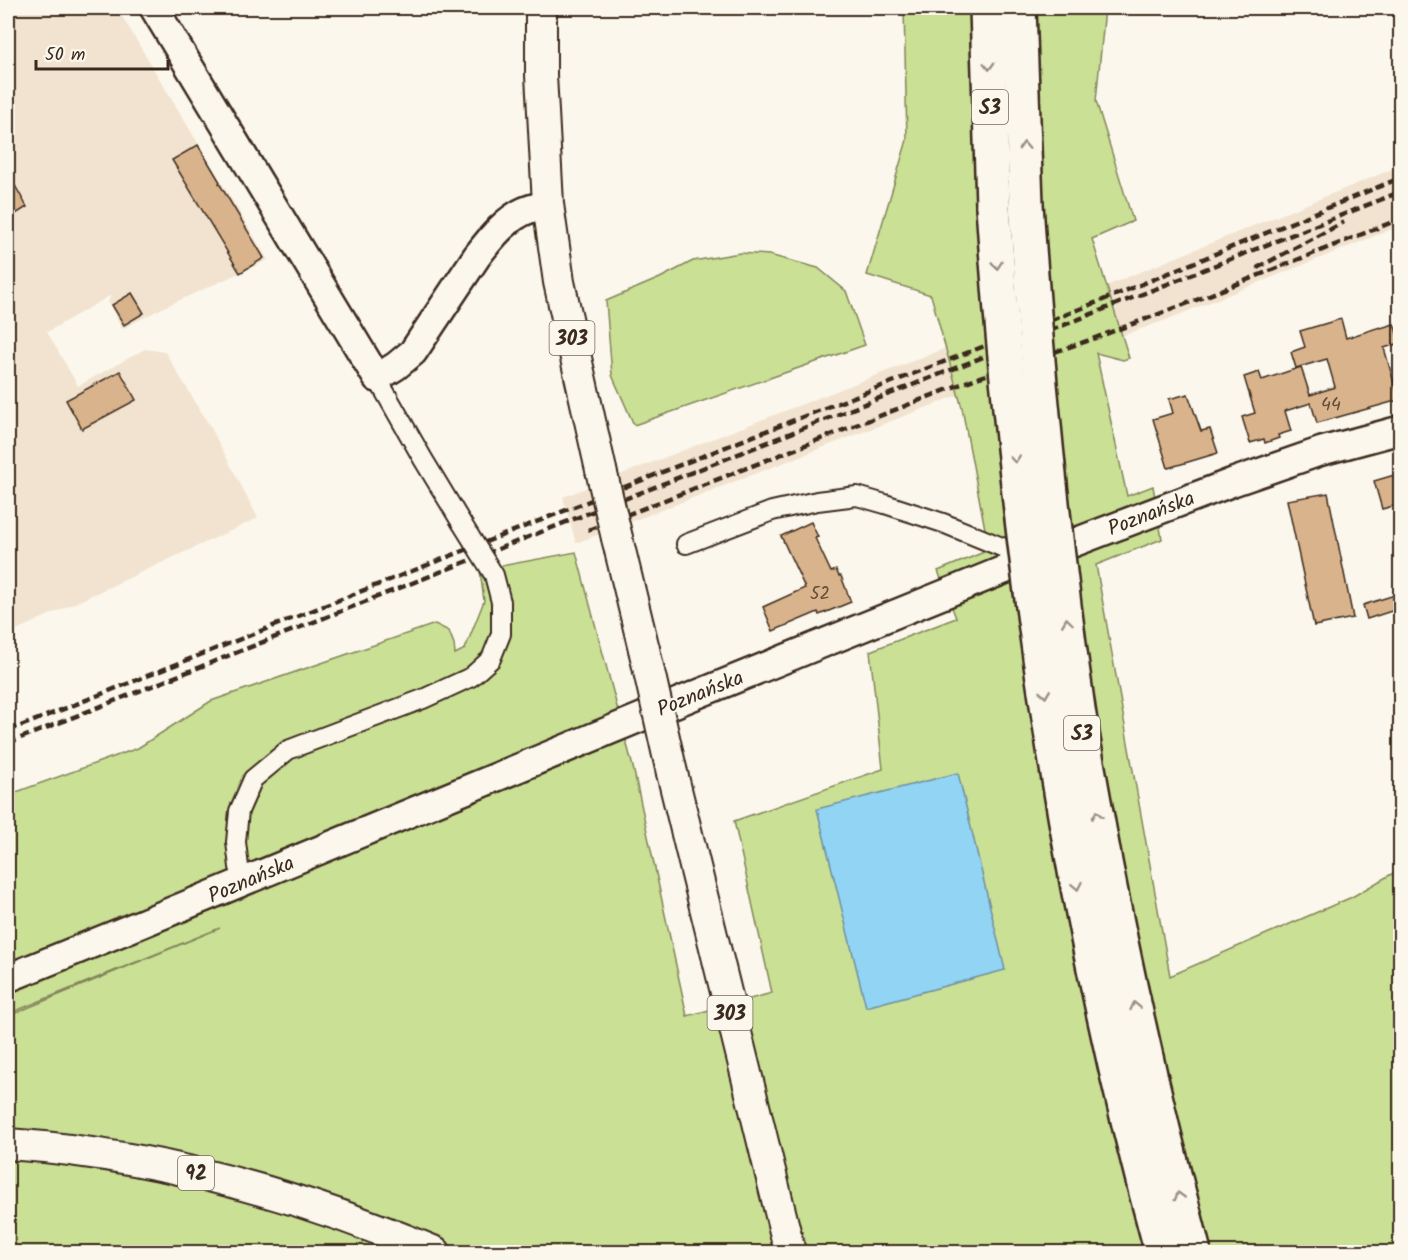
<svg xmlns="http://www.w3.org/2000/svg" width="1408" height="1260" font-family="Kalam,sans-serif">
<style>
.built{fill:#f1e3cf}
.green{fill:#cae095;stroke:#82855a;stroke-width:1.5}
.water{fill:#92d4f4;stroke:#6f909e;stroke-width:1.5}
.building{fill:#d9b38b;stroke:#3b2a1e;stroke-width:1.5}
.lines{fill:none;stroke-linecap:round;stroke-linejoin:round}
.street-casing{stroke:#3b2a1e;stroke-width:22}
.secondary-casing{stroke:#3b2a1e;stroke-width:32}
.primary-casing{stroke:#3b2a1e;stroke-width:34}
.highway-casing{stroke:#3b2a1e;stroke-width:38}
.street{stroke:#fbf7ec;stroke-width:18}
.secondary{stroke:#fbf7ec;stroke-width:27}
.primary{stroke:#fbf7ec;stroke-width:30}
.highway{stroke:#fbf7ec;stroke-width:33}
.rail{stroke:#3b2a1e;stroke-width:4.5;stroke-dasharray:9 4.5;stroke-linecap:butt}
.street-bridge-casing{stroke:#3b2a1e;stroke-width:22;stroke-linecap:butt}
.primary-bridge-casing{stroke:#3b2a1e;stroke-width:34;stroke-linecap:butt}
.highway-bridge-casing{stroke:#3b2a1e;stroke-width:38;stroke-linecap:butt}
.street-bridge{stroke:#fbf7ec;stroke-width:18}
.primary-bridge{stroke:#fbf7ec;stroke-width:30}
.highway-bridge{stroke:#fbf7ec;stroke-width:33}
.oneway{stroke:#9b9085}
.labels{text-anchor:middle;stroke-width:4.5;stroke-linejoin:round;paint-order:stroke}
.number-label{font-size:18px;fill:#624c39}
.shield{fill:#fbf7ec;stroke:#75685c;stroke-width:1.5}
.shield-label{font-size:20px;font-weight:bold;fill:#3b2a1e}
.street-label{font-size:21px;fill:#3b2a1e;stroke:#fbf7ec}
</style>
<rect width="100%" height="100%" fill="#fbf7ec"/>
<filter id="ink" filterUnits="userSpaceOnUse"><feTurbulence type="fractalNoise" baseFrequency=".0167" numOctaves="2"/><feDisplacementMap in="SourceGraphic" scale="12" xChannelSelector="R" yChannelSelector="G"/><feConvolveMatrix kernelMatrix="1 2 1 2 8 2 1 2 1" color-interpolation-filters="sRGB"/></filter>
<g filter="url(#ink)">
<!-- built -->
<g class="built">
<path d="M8 8H117L268 260 162 308 122 329 108 302 111 295 47 332 78 386 145 349 165 352 211 428 258 518 8 634Z"/>
<path d="M1400 166V226L1163 321 974 389 576 543 563 497 1101 288Z"/>
</g>
<!-- green -->
<g class="green">
<path d="M904 8H1105L1096 101 1133 221 1092 239 1129 358 1123 360 1096 353 1127 496 1153 486 1162 539 1096 565 1170 976 1352 897 1400 869V1252H8V1016L220 928 8 1014V795L138 748 211 701 435 624 449 631 454 644 455 654 465 649 484 601 480 570 576 552 633 767 687 1016 772 993 734 821 883 769 870 651 956 618 938 571 989 550 962 408 931 295 867 275 907 140Z"/>
<path d="M740 253 769 255 818 268 846 291 865 345 634 425 612 375 606 301 660 278 693 261Z"/>
</g>
<!-- water -->
<path class="water" d="M958 773 1005 970 866 1007 817 809Z"/>
<!-- building -->
<g class="building">
<path d="M198 145 220 182 219 183 264 258 240 273 172 160Z"/>
<path d="M8 173 27 207 8 219Z"/>
<path d="M132 293 144 313 124 325 112 305Z"/>
<path d="M1341 319 1346 338 1380 327 1381 328 1394 324 1400 343 1384 348 1399 400 1317 423 1311 403 1285 411 1291 431 1278 435 1279 438 1265 443 1264 439 1250 443 1242 417 1255 413 1244 377 1259 372 1262 380 1301 367 1310 395 1335 387 1327 359 1296 368 1291 352 1305 347 1300 331Z"/>
<path d="M120 371 136 400 82 429 66 400Z"/>
<path d="M1188 394 1201 431 1210 429 1218 453 1168 468 1153 419 1173 413 1169 399Z"/>
<path d="M1401 473V504L1382 509 1374 481Z"/>
<path d="M1328 493 1353 618 1314 626 1287 500Z"/>
<path d="M811 522 818 537 815 538 831 572 836 570 839 576H841L851 602 819 615 818 612 773 631 763 607 805 588 781 536Z"/>
<path d="M1401 593V608L1367 619 1363 605Z"/>
</g>
<g class="lines">
<defs>
<g id="street">
<path d="M377 378 423 459 461 522"/>
<path d="M686 544 772 511 817 501 857 496 885 504 943 523 1031 559"/>
<path d="M244 882 239 867 236 842 239 811 253 779 288 750 423 699 471 677 491 659 501 634V602"/>
</g>
<g id="secondary">
<path d="M154 8 377 378 396 366 413 352 477 256C490 239 508 216 530 209 536 207 542 206 548 204"/>
<path d="M8 978 126 930 688 698 1031 559 1233 482 1322 451 1400 430"/>
</g>
<g id="primary">
<path d="M541 8V75L548 204 559 282 601 470"/>
<path d="M617 538 644 649"/>
<path d="M672 773 790 1252"/>
<path d="M8 1144C155 1154 300 1195 435 1252"/>
</g>
<g id="highway">
<path d="M987 8 993 206"/>
<path d="M1019 8 1026 204"/>
</g>
</defs>
<!-- street casing -->
<use href="#street" class="street-casing"/>
<!-- secondary casing -->
<use href="#secondary" class="secondary-casing"/>
<!-- primary casing -->
<use href="#primary" class="primary-casing"/>
<!-- highway casing -->
<use href="#highway" class="highway-casing"/>
<!-- street -->
<use href="#street" class="street"/>
<!-- secondary -->
<use href="#secondary" class="secondary"/>
<!-- primary -->
<use href="#primary" class="primary"/>
<!-- highway -->
<use href="#highway" class="highway"/>
<!-- rail -->
<g class="rail">
<path d="M1257 268 1344 222"/>
<path d="M588 530 974 379 1087 341 1199 299 1400 219"/>
<path d="M8 731 761 433 1103 300 1400 178"/>
<path d="M8 743 1400 192"/>
</g>
<defs>
<path id="street-bridge" d="M461 522 494 575 501 602"/>
<g id="primary-bridge">
<path d="M601 470 617 538"/>
<path d="M644 649 672 773"/>
</g>
<g id="highway-bridge">
<path d="M1026 204C1037 373 1054 542 1078 709 1086 760 1096 811 1105 862 1130 993 1160 1123 1194 1252"/>
<path d="M993 206C1017 559 1068 911 1162 1252"/>
</g>
</defs>
<!-- street-bridge casing -->
<use href="#street-bridge" class="street-bridge-casing"/>
<!-- primary-bridge casing -->
<use href="#primary-bridge" class="primary-bridge-casing"/>
<!-- highway-bridge casing -->
<use href="#highway-bridge" class="highway-bridge-casing"/>
<!-- street-bridge -->
<use href="#street-bridge" class="street-bridge"/>
<!-- primary-bridge -->
<use href="#primary-bridge" class="primary-bridge"/>
<!-- highway-bridge -->
<use href="#highway-bridge" class="highway-bridge"/>
</g>
<!-- one-way arrows -->
<defs><path id="oneway-chevron" d="M-2-3.5L2.5 0L-2 3.5" fill="none" stroke-width="1.6" stroke-linecap="round" stroke-linejoin="round" transform="scale(1.5)"/></defs>
<g class="oneway">
<use href="#oneway-chevron" transform="translate(989 66) rotate(88)"/>
<use href="#oneway-chevron" transform="translate(1024 146) rotate(-92)"/>
<use href="#oneway-chevron" transform="translate(997 265) rotate(86)"/>
<use href="#oneway-chevron" transform="translate(1015 459) rotate(84)"/>
<use href="#oneway-chevron" transform="translate(1067 622) rotate(-98)"/>
<use href="#oneway-chevron" transform="translate(1045 694) rotate(82)"/>
<use href="#oneway-chevron" transform="translate(1097 815) rotate(-100)"/>
<use href="#oneway-chevron" transform="translate(1077 886) rotate(79)"/>
<use href="#oneway-chevron" transform="translate(1135 1006) rotate(-102)"/>
<use href="#oneway-chevron" transform="translate(1179 1196) rotate(-105)"/>
</g>
</g>
<g class="labels">
<!-- number labels -->
<g class="number-label">
<text x="1331" y="410">44</text>
<text x="820" y="599">52</text>
</g>
<!-- shield labels -->
<g class="shield">
<rect x="972" y="90" width="36" height="34" rx="4.5"/>
<rect x="549.5" y="321" width="45" height="34" rx="4.5"/>
<rect x="1064" y="716" width="36" height="34" rx="4.5"/>
<rect x="707.5" y="996" width="45" height="34" rx="4.5"/>
<rect x="178" y="1156" width="36" height="34" rx="4.5"/>
</g>
<g class="shield-label">
<text x="990" y="114">S3</text>
<text x="572" y="345">303</text>
<text x="1082" y="740">S3</text>
<text x="730" y="1020">303</text>
<text x="196" y="1180">92</text>
</g>
<!-- street labels -->
<g class="street-label">
<text transform="translate(1151 513) rotate(-21)" y="7">Poznańska</text>
<text transform="translate(700 693) rotate(-22)" y="7">Poznańska</text>
<text transform="translate(251 879) rotate(-23)" y="7">Poznańska</text>
</g>
</g>
<!-- margin -->
<rect width="1408" height="1260" fill="none" stroke="#fbf7ec" stroke-width="30"/>
<rect x="15" y="15" width="1378" height="1230" fill="none" stroke="#3b2a1e" stroke-width="2" filter="url(#ink)"/>
<!-- scale -->
<path d="M36 60v9h132v-9" fill="none" stroke="#3b2a1e" stroke-width="3"/>
<text x="45" y="60" font-size="18" fill="#3b2a1e" stroke="#fbf7ec" stroke-width="4.5" paint-order="stroke">50 m</text>
</svg>
